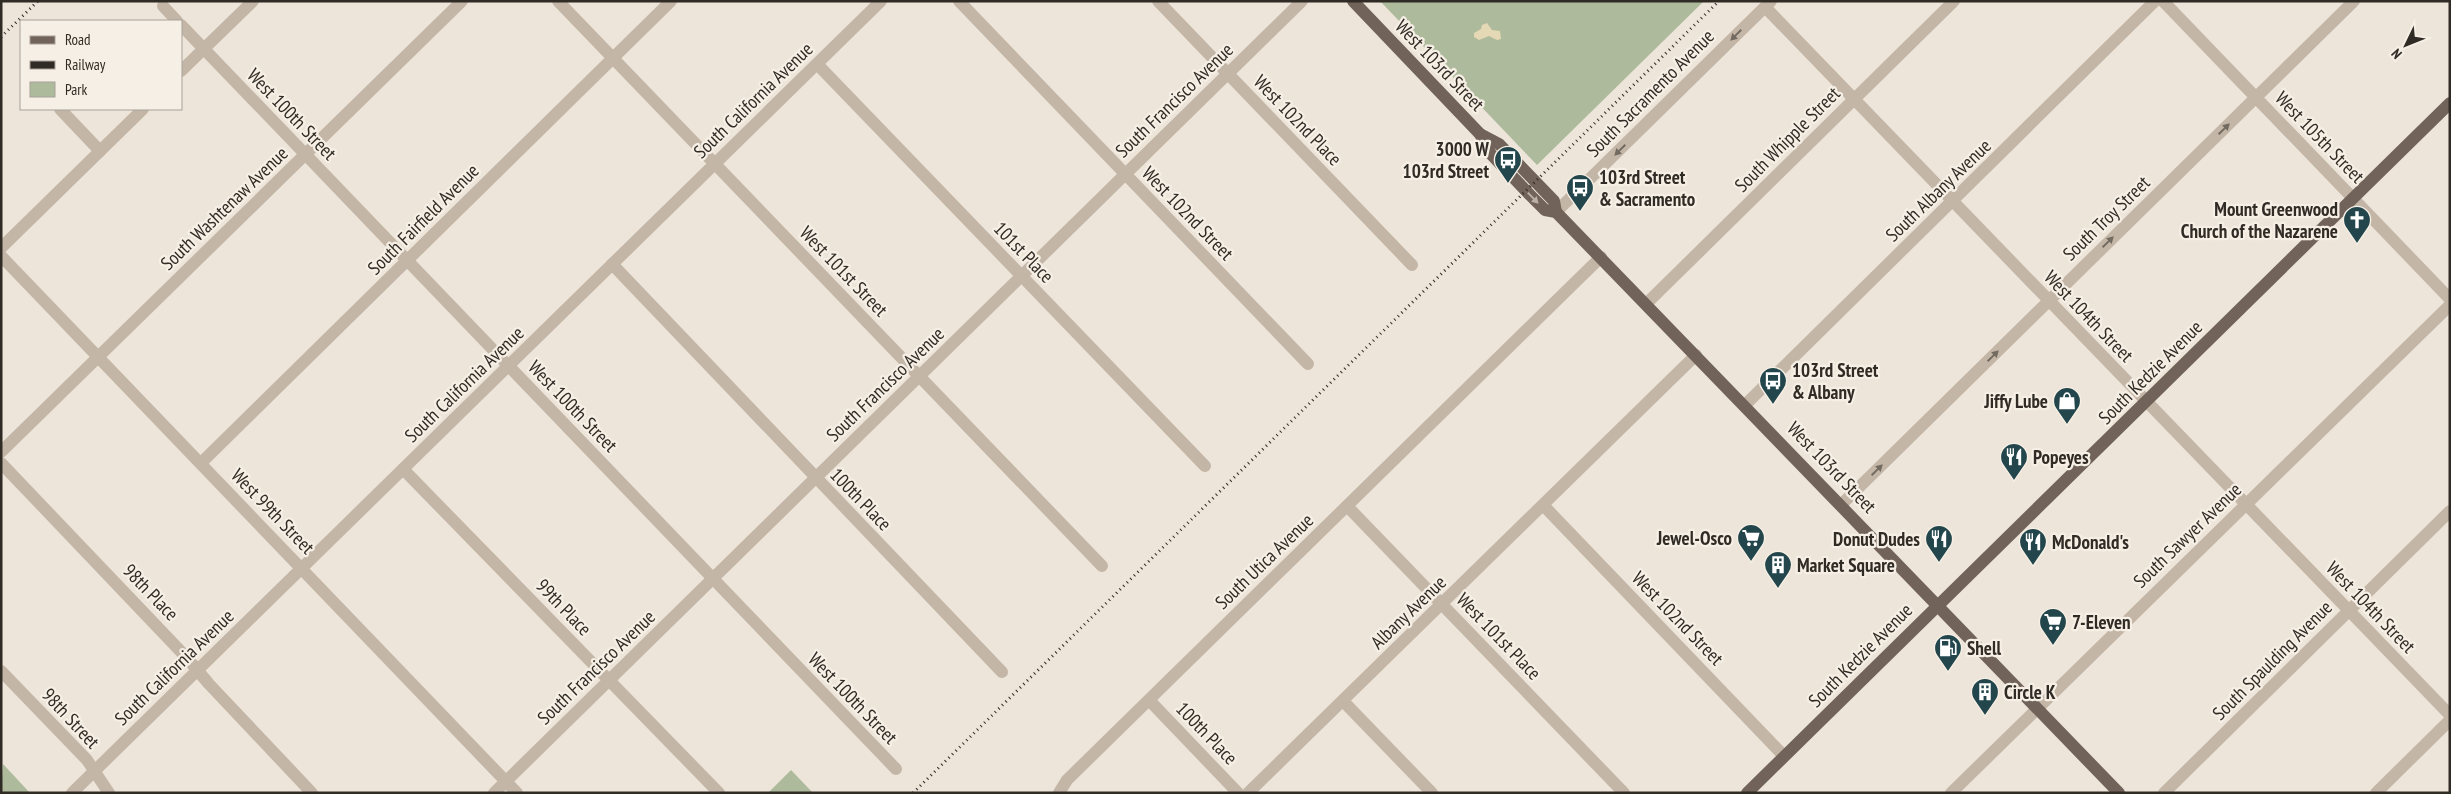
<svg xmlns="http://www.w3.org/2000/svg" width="2451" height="794" font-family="'PT Sans Narrow',sans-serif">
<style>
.green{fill:#adba9c}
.sand{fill:#e5d8b4}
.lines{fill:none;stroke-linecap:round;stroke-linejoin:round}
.minor{stroke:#c3b6a7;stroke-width:12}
.major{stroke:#716359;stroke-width:12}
.rail{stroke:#312b26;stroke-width:3;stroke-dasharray:1 4;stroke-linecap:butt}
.oneway{fill:#736a60}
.oneway2{fill:#bab0a6}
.labels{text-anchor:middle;stroke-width:4.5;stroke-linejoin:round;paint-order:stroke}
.street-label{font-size:19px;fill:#312b26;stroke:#f6efe5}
.poi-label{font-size:19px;font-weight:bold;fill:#312b26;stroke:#f6efe5;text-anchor:start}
</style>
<rect width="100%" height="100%" fill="#ede5d9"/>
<!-- green -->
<g class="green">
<path d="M1380 1H1704L1537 165Z"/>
<path d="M3 764 30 793H1Z"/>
<path d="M791 770 813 793H768Z"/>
</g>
<!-- sand -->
<path class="sand" d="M1487 23 1492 30 1500 31 1501 39 1497 40 1489 36 1479 40 1474 37V33L1481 29 1482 25Z"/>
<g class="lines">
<!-- minor -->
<g class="minor">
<path d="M558 1 1102 566"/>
<path d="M959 1 1308 364"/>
<path d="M1158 1 1412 265"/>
<path d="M2163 1 2450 299"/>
<path d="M163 6 177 21"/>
<path d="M1765 7 2450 715"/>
<path d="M181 25 896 769"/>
<path d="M817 64 1205 466"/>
<path d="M181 71 253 1"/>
<path d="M60 109 100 151"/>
<path d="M1556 212 1771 1"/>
<path d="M1 248 143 109"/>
<path d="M1 256 517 793"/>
<path d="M612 264 1002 672"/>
<path d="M1646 304 1954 1"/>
<path d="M1745 405 2155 1"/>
<path d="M1 452 462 1"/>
<path d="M1 463 187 658 209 684 312 793"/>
<path d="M201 463 671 1"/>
<path d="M403 469 719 793"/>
<path d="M1842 504 2354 1"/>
<path d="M1347 506 1624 793"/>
<path d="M1544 506 1784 756"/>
<path d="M1 671 87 760 109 793"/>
<path d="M1149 700 1238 793"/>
<path d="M1343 701 1432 793"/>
<path d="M72 793 881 1"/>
<path d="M494 793 1302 1"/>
<path d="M1059 793 1067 780 1601 257"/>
<path d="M1248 793 1696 355"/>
<path d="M1951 793 2450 305"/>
<path d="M2164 793 2450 511"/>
<path d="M2376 793 2450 720"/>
</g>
<!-- major -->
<g class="major">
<path d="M1353 1 1480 134 1491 154 1530 195 1545 210 1556 212 2119 793"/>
<path d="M1480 134 1499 144 1554 201 1556 212"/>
<path d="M1747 793 2450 103"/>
</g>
<!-- rail -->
<g class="rail">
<path d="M1 37 38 1"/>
<path d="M913 793 1719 1"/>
</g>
</g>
<!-- one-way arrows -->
<defs><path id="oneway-solid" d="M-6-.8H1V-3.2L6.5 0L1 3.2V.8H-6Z" transform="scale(1.25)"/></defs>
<g class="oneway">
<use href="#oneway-solid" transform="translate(1736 35) rotate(135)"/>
<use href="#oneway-solid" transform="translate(2224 129) rotate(-44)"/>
<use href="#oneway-solid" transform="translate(1620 150) rotate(135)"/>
<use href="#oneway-solid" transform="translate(2108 242) rotate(-44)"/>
<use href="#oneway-solid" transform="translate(1993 356) rotate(-44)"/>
<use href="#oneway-solid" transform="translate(1877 470) rotate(-44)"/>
</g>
<use class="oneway2" href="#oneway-solid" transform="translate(1533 198) rotate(46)"/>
<!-- icons -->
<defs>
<symbol id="bus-pin" viewBox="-11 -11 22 30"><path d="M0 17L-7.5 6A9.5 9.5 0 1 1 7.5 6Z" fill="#22464c" stroke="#f6efe5"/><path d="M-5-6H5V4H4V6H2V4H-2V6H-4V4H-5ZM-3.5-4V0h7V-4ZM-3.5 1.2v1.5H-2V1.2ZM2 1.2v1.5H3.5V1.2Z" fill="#fff"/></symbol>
<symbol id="church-pin" viewBox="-11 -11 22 30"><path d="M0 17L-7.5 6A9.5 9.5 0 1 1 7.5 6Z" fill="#22464c" stroke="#f6efe5"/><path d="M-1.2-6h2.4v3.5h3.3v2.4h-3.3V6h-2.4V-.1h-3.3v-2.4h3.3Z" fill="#fff"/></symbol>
<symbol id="shop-pin" viewBox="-11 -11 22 30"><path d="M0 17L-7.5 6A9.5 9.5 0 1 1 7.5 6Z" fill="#22464c" stroke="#f6efe5"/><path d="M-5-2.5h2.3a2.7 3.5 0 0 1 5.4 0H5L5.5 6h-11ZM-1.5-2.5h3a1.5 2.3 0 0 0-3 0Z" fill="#fff"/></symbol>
<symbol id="restaurant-pin" viewBox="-11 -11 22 30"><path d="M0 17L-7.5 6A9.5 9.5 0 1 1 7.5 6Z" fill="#22464c" stroke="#f6efe5"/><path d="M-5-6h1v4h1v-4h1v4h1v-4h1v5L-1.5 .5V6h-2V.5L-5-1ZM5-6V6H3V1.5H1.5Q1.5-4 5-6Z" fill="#fff"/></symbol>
<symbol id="supermarket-pin" viewBox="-11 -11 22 30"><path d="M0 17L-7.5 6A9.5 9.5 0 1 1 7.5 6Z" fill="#22464c" stroke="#f6efe5"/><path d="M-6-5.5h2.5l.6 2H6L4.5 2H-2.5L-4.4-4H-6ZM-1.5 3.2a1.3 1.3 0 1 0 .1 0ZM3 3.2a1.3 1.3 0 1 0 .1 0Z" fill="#fff"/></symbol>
<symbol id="building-pin" viewBox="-11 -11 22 30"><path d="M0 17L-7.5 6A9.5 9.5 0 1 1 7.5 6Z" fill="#22464c" stroke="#f6efe5"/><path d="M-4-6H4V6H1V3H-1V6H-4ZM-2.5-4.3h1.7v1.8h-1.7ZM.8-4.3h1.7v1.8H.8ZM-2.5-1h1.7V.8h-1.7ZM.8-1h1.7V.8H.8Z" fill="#fff"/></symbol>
<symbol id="fuel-pin" viewBox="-11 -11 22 30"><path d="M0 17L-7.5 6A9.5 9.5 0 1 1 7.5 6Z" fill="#22464c" stroke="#f6efe5"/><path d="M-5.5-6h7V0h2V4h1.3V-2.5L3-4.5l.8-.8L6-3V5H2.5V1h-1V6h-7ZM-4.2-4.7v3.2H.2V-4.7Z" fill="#fff"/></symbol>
</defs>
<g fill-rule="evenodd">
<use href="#bus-pin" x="1492" y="144" width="32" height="43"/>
<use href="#bus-pin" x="1564" y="172" width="32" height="43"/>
<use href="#church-pin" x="2341" y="204" width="32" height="43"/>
<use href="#bus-pin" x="1757" y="365" width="32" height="43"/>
<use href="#shop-pin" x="2051" y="385" width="32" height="43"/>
<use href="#restaurant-pin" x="1998" y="441" width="32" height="43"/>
<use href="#supermarket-pin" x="1735" y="522" width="32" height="43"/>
<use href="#restaurant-pin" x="1923" y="523" width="32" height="43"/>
<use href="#restaurant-pin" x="2017" y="526" width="32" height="43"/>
<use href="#building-pin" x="1762" y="549" width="32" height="43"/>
<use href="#supermarket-pin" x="2037" y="606" width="32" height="43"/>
<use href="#fuel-pin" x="1932" y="632" width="32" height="43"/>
<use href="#building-pin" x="1969" y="676" width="32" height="43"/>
</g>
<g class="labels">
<!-- street labels -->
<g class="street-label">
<text transform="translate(1440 65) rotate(46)" y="7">West 103rd Street</text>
<text transform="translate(1650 93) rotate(-45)" y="7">South Sacramento Avenue</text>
<text transform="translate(753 100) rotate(-44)" y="7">South California Avenue</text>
<text transform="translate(1174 100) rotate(-44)" y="7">South Francisco Avenue</text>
<text transform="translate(292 114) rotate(46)" y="7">West 100th Street</text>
<text transform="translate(1298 120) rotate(46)" y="7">West 102nd Place</text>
<text transform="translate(2320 137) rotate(46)" y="7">West 105th Street</text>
<text transform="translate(1787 139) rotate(-45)" y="7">South Whipple Street</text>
<text transform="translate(1938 190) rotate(-44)" y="7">South Albany Avenue</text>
<text transform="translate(224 208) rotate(-44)" y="7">South Washtenaw Avenue</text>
<text transform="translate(1188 213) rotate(46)" y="7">West 102nd Street</text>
<text transform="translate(2106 218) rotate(-44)" y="7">South Troy Street</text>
<text transform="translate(423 219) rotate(-45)" y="7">South Fairfield Avenue</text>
<text transform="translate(1024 252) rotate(46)" y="7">101st Place</text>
<text transform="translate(844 271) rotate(46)" y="7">West 101st Street</text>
<text transform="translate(2089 316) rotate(46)" y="7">West 104th Street</text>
<text transform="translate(2150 372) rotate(-45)" y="7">South Kedzie Avenue</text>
<text transform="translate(464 384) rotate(-44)" y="7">South California Avenue</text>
<text transform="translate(885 384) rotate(-44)" y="7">South Francisco Avenue</text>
<text transform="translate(573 406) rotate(46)" y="7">West 100th Street</text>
<text transform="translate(1832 467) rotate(46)" y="7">West 103rd Street</text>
<text transform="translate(861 499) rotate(46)" y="7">100th Place</text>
<text transform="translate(273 511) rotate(46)" y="7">West 99th Street</text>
<text transform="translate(2187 535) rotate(-44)" y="7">South Sawyer Avenue</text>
<text transform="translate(1264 561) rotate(-44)" y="7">South Utica Avenue</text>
<text transform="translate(151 592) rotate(46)" y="7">98th Place</text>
<text transform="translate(564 607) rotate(46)" y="7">99th Place</text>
<text transform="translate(2371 607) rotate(46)" y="7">West 104th Street</text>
<text transform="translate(1408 612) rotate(-44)" y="7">Albany Avenue</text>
<text transform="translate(1678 618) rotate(46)" y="7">West 102nd Street</text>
<text transform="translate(1499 636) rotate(46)" y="7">West 101st Place</text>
<text transform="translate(1860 655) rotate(-45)" y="7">South Kedzie Avenue</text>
<text transform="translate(2272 660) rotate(-45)" y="7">South Spaulding Avenue</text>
<text transform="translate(174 667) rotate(-44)" y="7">South California Avenue</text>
<text transform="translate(596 667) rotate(-44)" y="7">South Francisco Avenue</text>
<text transform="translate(853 698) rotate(46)" y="7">West 100th Street</text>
<text transform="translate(71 718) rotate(47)" y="7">98th Street</text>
<text transform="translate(1207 733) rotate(46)" y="7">100th Place</text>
</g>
<!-- poi labels -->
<g class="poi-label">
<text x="1489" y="156" text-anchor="end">3000 W<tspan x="1489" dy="22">103rd Street</tspan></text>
<text x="1599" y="184">103rd Street<tspan x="1599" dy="22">&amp; Sacramento</tspan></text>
<text x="2338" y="216" text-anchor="end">Mount Greenwood<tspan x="2338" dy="22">Church of the Nazarene</tspan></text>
<text x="1792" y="377">103rd Street<tspan x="1792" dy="22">&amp; Albany</tspan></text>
<text x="2048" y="408" text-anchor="end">Jiffy Lube</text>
<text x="2033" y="464">Popeyes</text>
<text x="1732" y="545" text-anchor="end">Jewel-Osco</text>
<text x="1920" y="546" text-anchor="end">Donut Dudes</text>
<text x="2052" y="549">McDonald's</text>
<text x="1797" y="572">Market Square</text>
<text x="2072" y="629">7-Eleven</text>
<text x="1967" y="655">Shell</text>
<text x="2004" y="699">Circle K</text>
</g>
</g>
<!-- border -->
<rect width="2451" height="794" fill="none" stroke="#312b26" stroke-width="5"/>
<!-- legend -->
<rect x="20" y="20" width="162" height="90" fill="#f6efe5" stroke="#a7a199"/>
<rect x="30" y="36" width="25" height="8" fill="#716359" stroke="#a7a199"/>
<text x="65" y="45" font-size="15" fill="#312b26">Road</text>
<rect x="30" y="61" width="25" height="8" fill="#312b26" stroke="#a7a199"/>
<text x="65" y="70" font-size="15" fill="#312b26">Railway</text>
<rect x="30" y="82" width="25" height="15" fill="#adba9c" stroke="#a7a199"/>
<text x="65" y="95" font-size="15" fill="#312b26">Park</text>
<!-- north arrow -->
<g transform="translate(2406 45) rotate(227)" stroke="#f6efe5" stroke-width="4" paint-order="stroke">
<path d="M0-4L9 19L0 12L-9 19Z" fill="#312b26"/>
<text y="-8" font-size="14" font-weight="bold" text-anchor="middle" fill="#312b26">N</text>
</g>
</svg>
